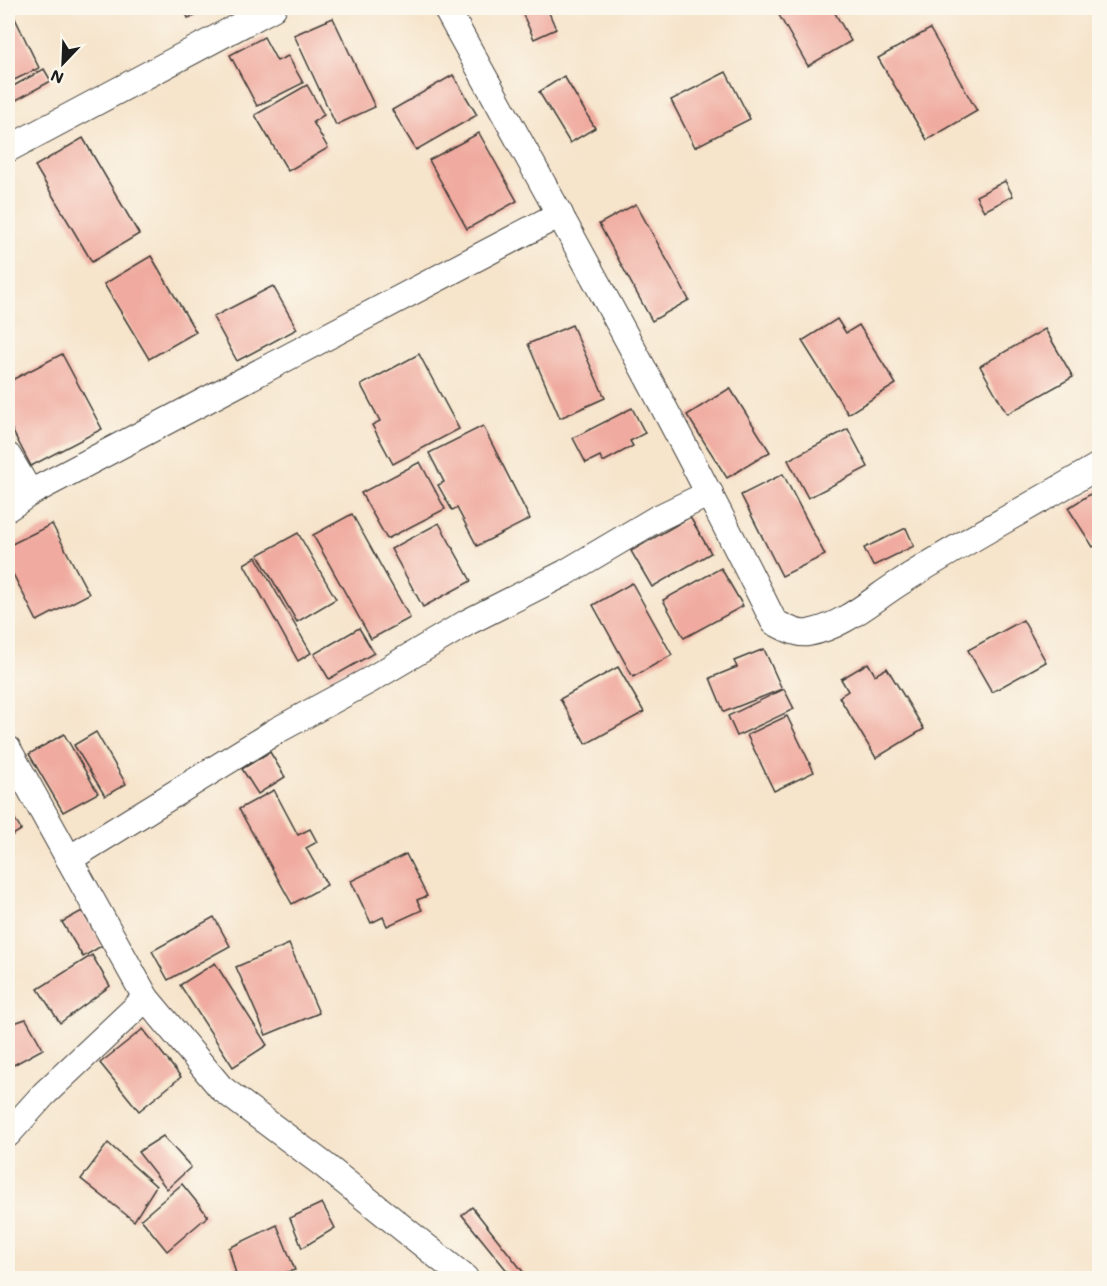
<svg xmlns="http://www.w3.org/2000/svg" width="1107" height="1286" font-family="Mali,sans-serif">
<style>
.building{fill:#f0aa9f}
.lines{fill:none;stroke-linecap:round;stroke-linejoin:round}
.minor-casing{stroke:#3d3a36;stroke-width:28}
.minor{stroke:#fff;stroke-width:26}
</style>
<rect width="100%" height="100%" fill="#fbf7ec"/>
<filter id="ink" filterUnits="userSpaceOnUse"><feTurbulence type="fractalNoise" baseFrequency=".0167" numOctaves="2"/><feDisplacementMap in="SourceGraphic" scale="12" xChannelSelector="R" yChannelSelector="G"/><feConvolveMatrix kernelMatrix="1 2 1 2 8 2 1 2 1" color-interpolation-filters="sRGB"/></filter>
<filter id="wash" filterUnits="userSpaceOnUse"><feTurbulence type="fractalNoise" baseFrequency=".008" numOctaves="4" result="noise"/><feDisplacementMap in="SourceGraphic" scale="24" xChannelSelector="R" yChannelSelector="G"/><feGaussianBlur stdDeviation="1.35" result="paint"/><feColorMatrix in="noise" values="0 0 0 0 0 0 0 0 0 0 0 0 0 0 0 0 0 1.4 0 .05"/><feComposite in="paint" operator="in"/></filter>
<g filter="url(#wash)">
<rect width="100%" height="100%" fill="#f6e4cb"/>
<g id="blocks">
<!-- building -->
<g class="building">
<path d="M8 8H10L39 68 8 83Z"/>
<path d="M184 8H214L188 18Z"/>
<path d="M520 8H547L556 29 534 39Z"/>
<path d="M775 8H832L851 41 808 66Z"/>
<path d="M333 18 375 107 336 125 294 35Z"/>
<path d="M930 29 977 111 927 140 878 58Z"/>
<path d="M264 37 277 61 288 56 303 83 257 106 230 55Z"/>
<path d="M44 69 51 81 9 104 8 89Z"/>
<path d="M726 72 750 119 695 147 671 100Z"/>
<path d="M453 75 477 115 416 150 392 110Z"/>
<path d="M564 76 595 128 570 143 539 92Z"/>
<path d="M307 85 324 115 313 122 328 148 288 171 255 115Z"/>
<path d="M479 133 517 201 467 229 429 160Z"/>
<path d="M83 138 139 234 92 262 35 166Z"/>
<path d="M1005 181 1013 196 984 211 976 196Z"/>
<path d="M636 204 689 300 652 321 599 224Z"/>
<path d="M151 256 196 332 149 359 104 284Z"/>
<path d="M273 286 297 329 237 361 213 317Z"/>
<path d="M837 319 846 333 859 325 896 384 848 414 802 341Z"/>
<path d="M572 325 605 398 560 418 528 344Z"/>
<path d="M1045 329 1073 377 1007 414 980 366Z"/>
<path d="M62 354 102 429 31 466 8 422V382Z"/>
<path d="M419 354 459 429 393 464 372 425 380 421 361 385Z"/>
<path d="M730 388 770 452 727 478 687 415Z"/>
<path d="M632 408 645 433 630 441 633 446 603 462 600 456 586 463 573 438Z"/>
<path d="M483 426 530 519 477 546 457 508 452 510 438 485 444 482 429 453Z"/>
<path d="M848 429 868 467 808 498 788 460Z"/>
<path d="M420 462 445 509 387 539 361 493Z"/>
<path d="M783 474 825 555 782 576 741 495Z"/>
<path d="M1100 488V542L1093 547 1068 508Z"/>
<path d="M352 514 410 618 371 639 313 535Z"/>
<path d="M690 517 711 553 652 587 631 551Z"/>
<path d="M439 523 471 581 423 607 391 549Z"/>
<path d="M52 524 89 594 37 621 8 564V546Z"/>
<path d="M906 528 914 546 873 566 864 548Z"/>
<path d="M298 533 336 599 297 622 258 555Z"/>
<path d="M256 557 311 653 298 661 244 564Z"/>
<path d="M721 568 743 606 684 638 663 600Z"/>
<path d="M632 583 672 655 633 677 593 605Z"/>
<path d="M1023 620 1046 662 992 692 968 650Z"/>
<path d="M359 628 374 653 329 679 314 654Z"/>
<path d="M764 649 782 689 724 712 710 678 737 667 734 661Z"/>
<path d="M868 663 875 675 887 668 924 729 876 758 839 697 848 691 841 679Z"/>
<path d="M618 667 644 712 586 744 560 699Z"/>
<path d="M784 689 794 709 737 736 728 716Z"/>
<path d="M787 716 814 772 774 791 747 735Z"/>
<path d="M96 732 126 784 105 796 74 745Z"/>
<path d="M64 734 98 793 63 812 29 754Z"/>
<path d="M270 752 285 777 258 794 242 769Z"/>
<path d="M274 790 298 835 310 829 317 842 306 848 327 885 292 904 239 809Z"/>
<path d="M8 807 21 830 8 838Z"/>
<path d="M406 854 427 896 417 900 422 910 387 926 383 917 371 923 351 881Z"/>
<path d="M82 911 103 945 83 957 62 922Z"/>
<path d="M214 917 230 946 168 980 152 951Z"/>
<path d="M289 944 319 1013 266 1035 236 967Z"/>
<path d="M92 955 110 986 60 1023 38 989Z"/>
<path d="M215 963 267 1045 233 1067 180 985Z"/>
<path d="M26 1019 43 1049 8 1068V1025Z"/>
<path d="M143 1029 181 1077 139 1111 100 1063Z"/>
<path d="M163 1136 191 1167 167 1189 138 1152Z"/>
<path d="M108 1143 156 1186 134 1221 81 1179Z"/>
<path d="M182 1184 208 1216 167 1251 141 1219Z"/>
<path d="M322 1203 335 1228 302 1248 290 1218Z"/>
<path d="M472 1207 528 1278H513L462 1215Z"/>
<path d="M277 1225 295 1270 266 1278H237L229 1248Z"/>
<path d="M8 1269 18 1278H8Z"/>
</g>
</g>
</g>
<g filter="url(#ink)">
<use href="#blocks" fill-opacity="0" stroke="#3d3a36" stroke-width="1.5"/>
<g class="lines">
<defs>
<g id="minor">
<path d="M446 8C558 211 671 414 774 622 784 627 797 635 808 633 842 627 871 601 899 583 965 541 1033 505 1100 465"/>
<path d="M8 149 273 8"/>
<path d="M8 456 30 493 8 508"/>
<path d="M30 493 560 214"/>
<path d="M8 749 146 998 221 1088 324 1165 465 1278"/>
<path d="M69 859 276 731 370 680 468 622 565 573 656 519 710 493"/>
<path d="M8 1134 44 1094 146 998"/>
</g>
</defs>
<!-- minor casing -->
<use href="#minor" class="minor-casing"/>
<!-- minor -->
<use href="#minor" class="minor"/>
</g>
</g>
<!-- margin -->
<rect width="1107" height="1286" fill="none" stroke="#fbf7ec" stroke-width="30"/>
<!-- north arrow -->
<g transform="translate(63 63) rotate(203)" stroke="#fbf7ec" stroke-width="4.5" paint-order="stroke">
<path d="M0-4.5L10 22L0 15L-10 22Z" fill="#1c1c1c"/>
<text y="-9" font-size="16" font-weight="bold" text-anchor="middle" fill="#1c1c1c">N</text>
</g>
</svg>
